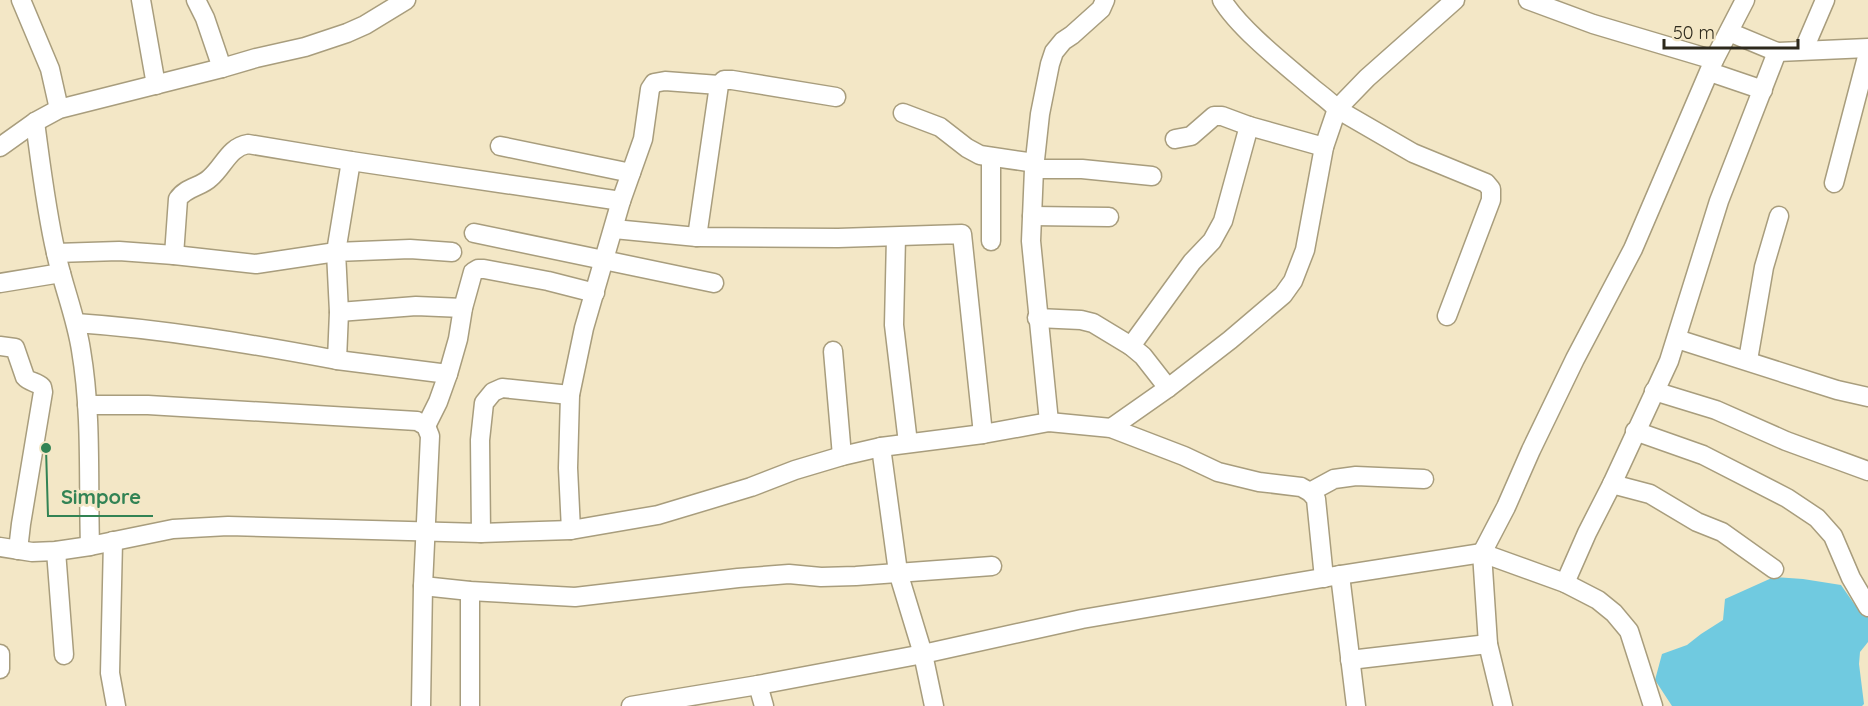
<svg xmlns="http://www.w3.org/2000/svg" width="1868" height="706" font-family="Quicksand,sans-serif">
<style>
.water{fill:#70cae0}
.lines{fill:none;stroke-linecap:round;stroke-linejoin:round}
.minor-casing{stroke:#a89d7d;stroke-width:21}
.minor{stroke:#fff;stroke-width:18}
.leader{fill:none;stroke:#328354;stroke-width:2}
.callout-dot{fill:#328354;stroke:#f3e7c6;stroke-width:2}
.callout-label{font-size:20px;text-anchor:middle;font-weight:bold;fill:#328354;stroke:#f3e7c6;stroke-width:6;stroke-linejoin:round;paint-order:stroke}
</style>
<rect width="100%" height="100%" fill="#f3e7c6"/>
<!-- water -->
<path class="water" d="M1774 577 1803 579 1841 585 1855 605 1868 616V642L1860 652 1859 664 1864 704 1862 706H1672L1655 680 1662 654 1687 645 1701 634 1723 620 1725 599Z"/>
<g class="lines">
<defs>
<g id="minor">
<path d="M21 0 50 69 59 109"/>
<path d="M141 0 156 85"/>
<path d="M196 0 205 18 222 68"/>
<path d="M1222 0C1239 28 1283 63 1309 85 1318 93 1329 100 1337 109L1413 153 1486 183 1491 189V200L1447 316"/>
<path d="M1528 0 1593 24 1714 60"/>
<path d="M1729 32 1777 52 1868 48"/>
<path d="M1804 49 1825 0"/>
<path d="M1710 72 1763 90"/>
<path d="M903 113 940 127 967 148 980 155 1035 163"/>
<path d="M35 122C41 166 46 210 56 253 63 286 76 317 81 350 92 415 88 481 90 546"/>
<path d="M1175 139 1191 136 1214 116H1222L1249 126 1324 147"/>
<path d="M500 146 631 173"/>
<path d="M0 147 35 122 59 109 222 68 256 58 305 47 347 33 365 25 406 0"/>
<path d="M1034 169H1082L1152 176"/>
<path d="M1834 183 1868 53"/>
<path d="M621 201 643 139 650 89 654 83 665 81 719 85"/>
<path d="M1032 216 1109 217"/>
<path d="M614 229 697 237 838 238 962 234 983 434"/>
<path d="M474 233 714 283"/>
<path d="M697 237 719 85 724 80H732L836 97"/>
<path d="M896 237 894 325 908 443"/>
<path d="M991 241V157"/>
<path d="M56 253 119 251 174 255 256 264 336 252 351 161"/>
<path d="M174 255 178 199C186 187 201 187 210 178 224 166 229 147 248 144L351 161 621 201 584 328 570 395 568 468 571 530"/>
<path d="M0 283 61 273"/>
<path d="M339 312 416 306 463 308"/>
<path d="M1037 318 1081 320 1093 323 1131 346 1143 356 1168 388"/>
<path d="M76 323C164 329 251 344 337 360L339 312 336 252 410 249 452 252"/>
<path d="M1677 339 1837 390 1868 397"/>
<path d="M0 346 15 348 25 377C29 382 37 382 42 387L43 392 21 524 18 550"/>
<path d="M1131 346 1192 262 1212 241 1223 221 1249 126"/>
<path d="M833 351 842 456"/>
<path d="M337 360 448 374"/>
<path d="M1748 360 1764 267 1779 216"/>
<path d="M1654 391 1716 410 1786 441 1868 471"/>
<path d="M87 405H148L417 421 426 426 430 436 423 586 421 706"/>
<path d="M1049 422 1031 241 1034 169 1040 114 1050 64 1054 52 1063 41 1072 35 1101 9 1105 0"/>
<path d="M426 426 438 402 448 374 458 339 463 308 473 272 478 269H484L548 281 595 293"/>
<path d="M1111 428 1168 388 1230 340 1283 295 1293 281 1305 250 1324 147 1337 109 1367 78 1455 0"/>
<path d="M1635 431 1703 455 1787 498 1817 518 1833 536 1851 578 1868 607"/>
<path d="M881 447 898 572 923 654 934 706"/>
<path d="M1612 484 1650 494 1697 522 1722 532 1774 569"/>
<path d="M1310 492 1334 479 1356 476 1424 479"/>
<path d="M481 533 480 440 484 403 493 392 502 388 570 395"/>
<path d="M113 541 110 673 116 706"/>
<path d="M0 547 32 552 56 551 90 546 173 529 228 526 481 533 571 530 658 515 751 487 795 470 842 456 881 447 983 434 1049 422 1111 428 1184 456 1218 472 1259 482 1301 487 1310 492 1316 499 1324 578"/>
<path d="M56 551 64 655"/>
<path d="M1340 575 1356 706"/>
<path d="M1565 583 1587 533 1612 484 1669 361 1719 201 1777 52"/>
<path d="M423 586 470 591 575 597 738 578 789 574 821 577 856 576 992 566"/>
<path d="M0 654V669"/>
<path d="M1350 660 1488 644"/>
<path d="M758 685 764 706"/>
<path d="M470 706V591"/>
<path d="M631 706 758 685 923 654 1082 619 1340 575 1482 553 1565 583 1598 600 1614 613 1629 631 1653 706"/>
<path d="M1503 706 1488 644 1482 553 1506 507 1531 450 1575 359 1633 249 1714 60 1745 0"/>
</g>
</defs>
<!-- minor casing -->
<use href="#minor" class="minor-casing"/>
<!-- minor -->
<use href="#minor" class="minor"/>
</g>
<!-- callouts -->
<path class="leader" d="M46 448L48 516H153"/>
<circle class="callout-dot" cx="46" cy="448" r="6"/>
<g class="callout-label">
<text x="101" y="504">Simpore</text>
</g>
<!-- scale -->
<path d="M1664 39v9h134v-9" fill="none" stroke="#2d291c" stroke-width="3"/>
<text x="1673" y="39" font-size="18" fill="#2d291c" stroke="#f3e7c6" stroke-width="4.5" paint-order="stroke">50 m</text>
</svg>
